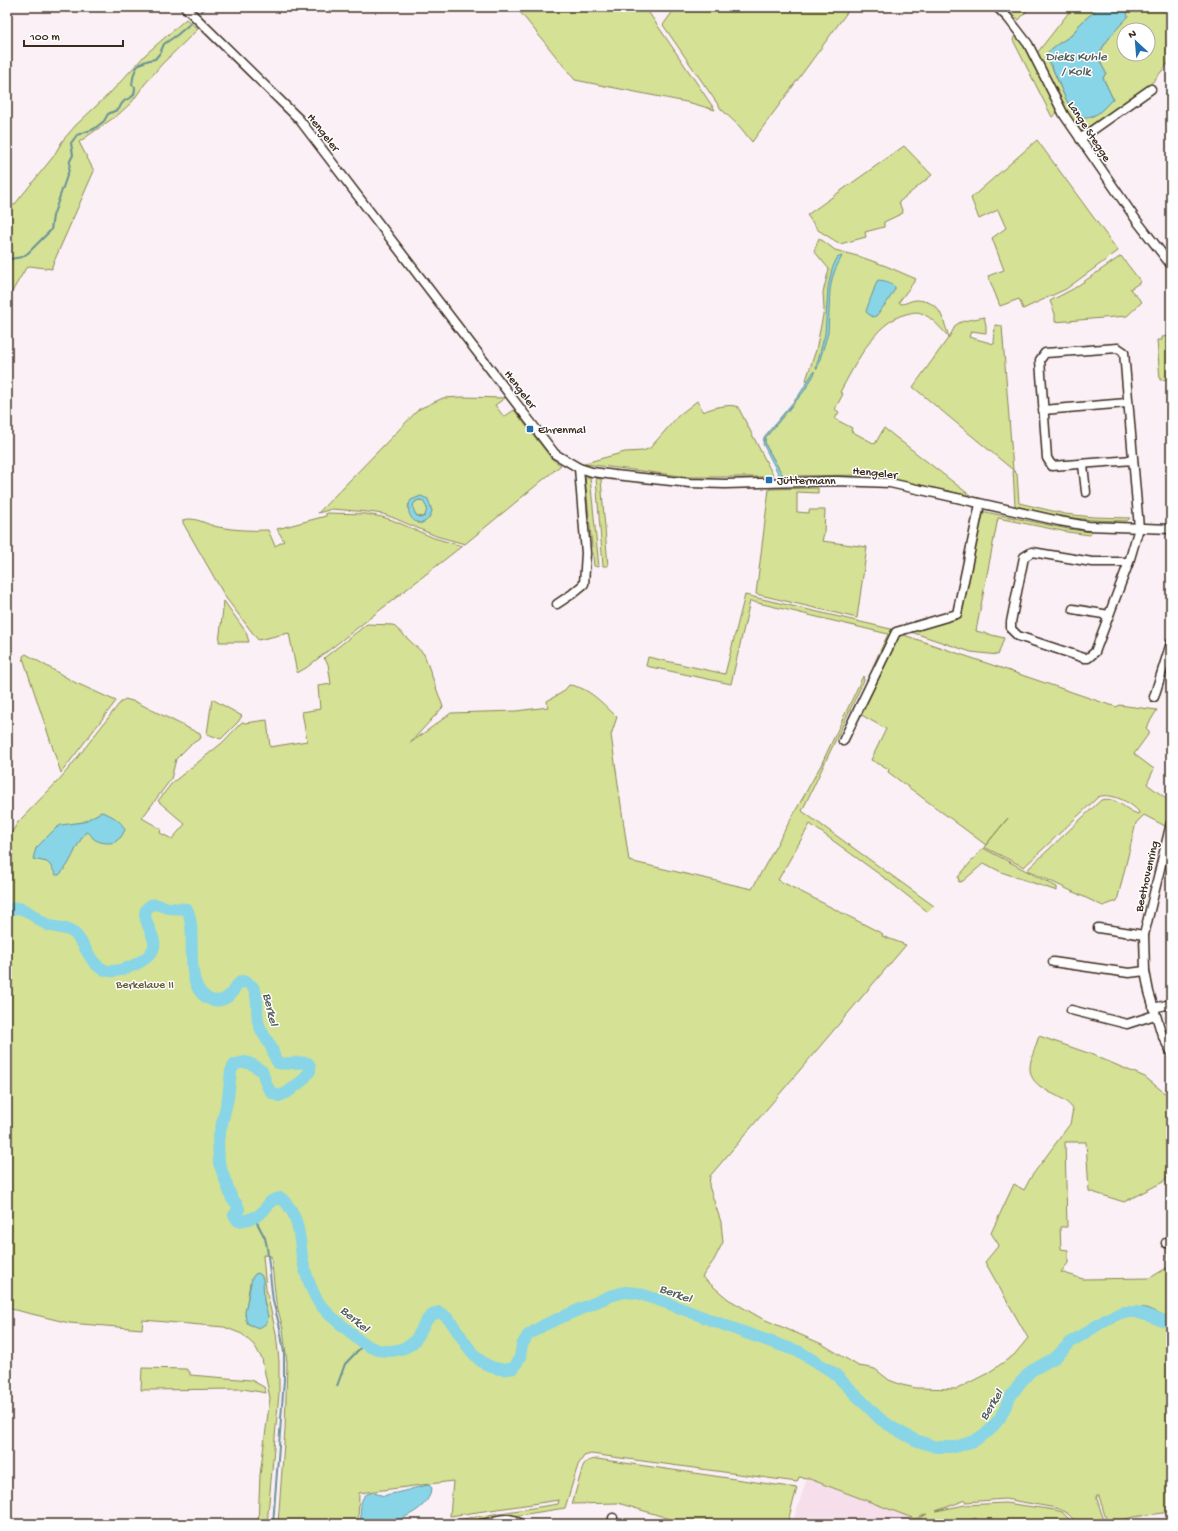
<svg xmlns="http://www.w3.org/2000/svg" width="1178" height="1531" font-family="'Gochi Hand',sans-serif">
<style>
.built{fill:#f6dfeb}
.green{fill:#d5e194;stroke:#888659;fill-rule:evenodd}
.water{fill:#88d5e7;stroke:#699197;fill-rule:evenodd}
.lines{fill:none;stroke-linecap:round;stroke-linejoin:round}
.stream{stroke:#699197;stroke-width:2}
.river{stroke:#88d5e7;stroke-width:12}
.minor-casing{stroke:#3b2a1e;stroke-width:11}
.minor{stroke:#fff;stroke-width:8}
.poi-dot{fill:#1f6fb2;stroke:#fff;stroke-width:1.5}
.labels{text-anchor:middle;stroke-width:3;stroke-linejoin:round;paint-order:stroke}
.street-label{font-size:12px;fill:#3b2a1e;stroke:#fff}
.poi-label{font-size:12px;fill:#3b2a1e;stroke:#fff;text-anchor:start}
.park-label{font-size:12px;fill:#62583c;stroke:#fff}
.water-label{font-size:13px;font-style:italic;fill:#525d5a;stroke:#fff}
</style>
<rect width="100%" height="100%" fill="#fbf0f6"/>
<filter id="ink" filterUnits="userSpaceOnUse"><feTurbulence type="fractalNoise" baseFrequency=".025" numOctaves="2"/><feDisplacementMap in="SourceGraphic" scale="8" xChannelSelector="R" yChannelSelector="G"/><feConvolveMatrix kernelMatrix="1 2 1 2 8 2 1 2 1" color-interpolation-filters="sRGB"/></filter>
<g filter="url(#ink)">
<!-- built -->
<path class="built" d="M807 1478 912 1517 911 1524H792Z"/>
<!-- green -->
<g class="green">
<path d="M516 7H645L715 110 691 103 575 80Z"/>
<path d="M676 7H851L752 142 740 127 721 109 663 25Z"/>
<path d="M1005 7H1030L1019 20Z"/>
<path d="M1073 7H1099L1080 24 1072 35 1055 46 1046 54C1047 60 1049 62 1052 68 1058 79 1069 115 1082 118 1095 120 1104 106 1113 99L1103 78 1106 73C1103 67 1099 62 1100 55 1101 45 1120 25 1127 17L1126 7H1171V60L1151 84 1084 130 1080 131 1065 110 1037 53ZM1124 30H1148V54H1124Z"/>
<path d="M186 19 198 29 162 64 144 85 132 102 119 114 79 142 94 171 52 266V269L30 266 26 268 7 300V211L15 204 53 157 63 140 76 125 111 92 146 54Z"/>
<path d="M1015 35 1018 36 1022 41 1055 104 1057 110 1056 114 1052 117 1013 40Z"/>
<path d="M1037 140 1118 251 1066 289 1023 309 1019 299 1000 306 988 276 1004 270 992 238 1006 228 998 210 979 219 971 198Z"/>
<path d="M904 146 932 175 899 202 903 213 884 222V227L865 232 866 237 840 244 818 230 807 215Z"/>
<path d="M819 238 835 250 861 257 886 266 916 279 899 302 901 304C906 304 911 300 916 300 941 301 942 317 949 337 952 333 953 329 956 325 961 320 976 319 984 317L986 325V333L971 331 969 337 994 344 995 325 1002 326 1013 470 1017 474 1019 503 1065 514 1093 517 1130 518 1127 521 1093 520 1065 517 1015 506 1013 470 913 387 949 337C941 329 932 317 921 313 916 311 911 313 906 314 874 322 855 366 840 392L843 394 835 409 839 412 835 419 852 428 851 431 875 444 884 428 971 496 872 475 783 476 765 444V438L804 391 815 373 814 372 808 381 806 380 816 350 824 310 823 292 829 269 814 251Z"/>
<path d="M1121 256 1141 282 1130 289 1142 302 1127 316 1055 322V314L1050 301 1073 289Z"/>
<path d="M1171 336V379L1160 380 1157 340H1162V337Z"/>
<path d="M463 397 505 398 495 405 504 417 514 410 552 459 561 465 465 544 436 536 394 518 383 514 368 512 332 509 318 513 419 409 443 398ZM420 496 432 511 422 523H417L408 505Z"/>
<path d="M697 401 703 412C711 408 730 403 738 407L774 477H689L585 464V463L625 452 643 451 650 448 679 415Z"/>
<path d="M585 477H590L599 567 594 566Z"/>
<path d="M596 478 601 479 608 566H603Z"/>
<path d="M818 488V493L797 492V512L809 513V510H825L824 533 822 541 867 547 857 618 756 594 769 489Z"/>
<path d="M418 500 423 501 427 505V514L423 517 417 516 413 510V504Z"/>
<path d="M981 511 1068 529 1091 532 1090 535 1067 532 998 518 976 631 1004 638 998 655 971 652 905 630 959 615Z"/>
<path d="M326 513 366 514 382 517 392 520 434 538 462 546 306 668 297 673 289 633 258 640 226 598 183 523V520C195 516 207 525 218 527 235 530 251 531 268 530L275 546 284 541 277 529 326 516Z"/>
<path d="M745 595 895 630 874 669 873 666 888 634 750 601 731 684 646 666 648 657 725 674Z"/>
<path d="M224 601 246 632 249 642H219Z"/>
<path d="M367 624 393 625 424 654 443 707 409 744 451 713 516 711 548 707 547 701 563 692 569 685C589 687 603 704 617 717L611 735 629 861 752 889 821 765 863 676 864 680 802 811 934 906 928 912 890 882 810 824 778 880 883 934 882 936 906 945 710 1176 709 1186 721 1222 723 1242 714 1260 702 1277 728 1299 761 1318 822 1344 860 1367V1366L875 1369 889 1380 902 1385 916 1388 957 1389 988 1373 1014 1355 1028 1338 985 1262 999 1245 991 1233 1014 1184 1024 1190 1031 1177 1070 1124 1073 1109C1066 1100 1061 1098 1051 1093 1020 1077 1030 1064 1039 1036L1088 1053 1145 1077 1171 1098V1107L1168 1111 1171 1114V1239H1167V1176L1163 1182 1124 1202 1089 1191 1086 1142H1065L1067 1227H1060L1061 1249 1068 1250V1263L1061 1272 1083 1279 1150 1278 1168 1267 1167 1244H1171V1512L1133 1517 1112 1523 1106 1519 1099 1496H1096L1105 1524H1077C1071 1516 1066 1511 1056 1508L1005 1499 966 1502V1500L936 1511 965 1505 1005 1503 1055 1510 1062 1512 1074 1524H978L976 1518 970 1520 972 1524H915L916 1521 927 1514 915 1519 807 1478 799 1477 797 1482 591 1454 584 1456 578 1465 565 1508 462 1524H430L558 1504 559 1500 450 1516 453 1481 359 1493 358 1524H278L285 1429 287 1363 283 1329 276 1302 271 1256 263 1255 266 1289 276 1333 279 1361V1394L267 1524H258L260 1475 270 1398 262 1359 255 1346 242 1334 224 1327 143 1320 142 1329 69 1323 7 1308V839L19 821 58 781 70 767 119 704 125 699 136 702 200 734 201 738 190 745 176 759 171 779 142 818 161 829 160 833 172 839 185 824 158 801 172 783 222 743 242 722 245 723 267 720 270 747 307 741 302 712 320 709 318 686 331 684 328 664 324 658ZM250 1283 263 1295 265 1310 268 1317 245 1316Z"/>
<path d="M898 633 1104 703 1117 707 1119 705 1157 710 1146 728 1150 732 1134 754 1154 769 1147 784 1171 802V809L1165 826 1144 815 1136 823 1117 901 1103 906 1027 870 1101 800C1116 796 1125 810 1138 814L1139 812C1131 802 1110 792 1098 797L1024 867 984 847 1008 818 986 845 888 772 889 769 871 760 886 729 858 713Z"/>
<path d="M26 654 74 682 116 701 61 773 23 658V656Z"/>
<path d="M212 699 242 716 238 722 221 739 207 734Z"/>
<path d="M983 848 1057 887V891L1001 872 984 863 963 881 959 882 958 877Z"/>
<path d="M142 1368 186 1369 190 1372V1375L251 1380 264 1387 266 1393 243 1389 141 1390Z"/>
<path d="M597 1459 797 1488 787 1524H687L618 1503 572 1504 583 1466C586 1460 591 1460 597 1459Z"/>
</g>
<!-- water -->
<g class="water">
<path d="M1099 7H1126L1128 17C1120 25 1101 46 1099 55 1099 62 1103 67 1106 73L1103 78 1113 99C1108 103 1102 111 1097 114 1093 116 1084 119 1079 116 1068 111 1058 79 1052 67 1050 64 1047 60 1045 57L1046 54 1055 46 1072 35 1080 24Z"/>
<path d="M842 256 835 270 832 279 830 290 828 333 817 369 816 367 825 334 828 287 832 269 837 258Z"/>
<path d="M879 280 885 281 895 287V289L888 301 876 316 873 317 867 313 866 311 877 281Z"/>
<path d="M814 371 815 373 804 391 765 438V444L783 476 780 477 763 444 764 437 799 395Z"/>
<path d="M421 496 428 499 432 511C425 535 401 518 411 500ZM420 500 423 501 427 508 425 516 421 518 417 516C412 510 411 501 420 500Z"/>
<path d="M101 812C110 814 122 821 125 830L121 837 115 842C109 844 98 843 93 838 90 835 91 833 86 832 75 845 72 864 59 875H56L50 865 47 862 33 859 36 848 56 828 61 825 83 822Z"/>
<path d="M258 1273 261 1275 263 1279 264 1301 268 1317 267 1323 259 1328 248 1324 246 1320 245 1312 252 1278 255 1274Z"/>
<path d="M1132 1307 1146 1308 1171 1318 1169 1327 1136 1317 1125 1316 1123 1309Z"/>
<path d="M429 1485 432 1488C428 1507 412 1514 396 1521L394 1524H361C361 1515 357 1493 372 1493 375 1493 381 1495 384 1496 390 1493 394 1494 400 1492 410 1490 419 1486 429 1485Z"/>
</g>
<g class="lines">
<!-- stream -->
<g class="stream">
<path d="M201 12 205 7"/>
<path d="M7 266 10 259 22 257 28 253 51 230 53 216 69 170 70 161 73 155 71 143 77 135 94 129 104 121 108 114 119 109C125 93 135 104 135 87L132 85C134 67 137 62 155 59L160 53 164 44 177 35 191 23"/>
<path d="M7 268 8 274 7 281"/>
<path d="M254 1217 265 1238 267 1247 273 1301 280 1328 284 1352V1380L273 1524"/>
<path d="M337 1386 345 1364 364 1344"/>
</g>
<!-- river -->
<path class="river" d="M7 911C12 908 16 907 22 909 31 912 38 921 48 925 56 928 67 927 74 933 86 943 89 965 105 970 118 975 150 961 154 947 157 935 135 913 151 905 155 903 161 906 165 907 172 909 179 908 187 909 199 931 180 988 211 1000 215 1001 222 1001 226 998 233 994 235 985 242 981 246 982 250 984 253 987 259 996 256 1011 258 1021 261 1034 267 1038 272 1049 274 1054 274 1058 278 1063 288 1065 298 1061 308 1063L310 1066V1071L303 1080 288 1092 279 1096 272 1093 267 1086 262 1071 253 1065 246 1062 240 1063 234 1065 231 1071 228 1098 218 1140 219 1163 232 1199 237 1204 239 1209 234 1215 238 1221C246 1220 254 1219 260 1214 270 1206 266 1200 281 1198 299 1213 299 1235 302 1256 304 1269 308 1281 314 1294 321 1310 337 1321 351 1333 363 1345 379 1354 397 1350 427 1344 416 1319 439 1312 449 1317 454 1326 460 1335 473 1356 487 1374 514 1368L520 1357 522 1345 528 1335 544 1325 610 1296 625 1292 637 1293 664 1302 732 1328 800 1352 834 1373 880 1419 895 1429 915 1440 936 1447H955L974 1441 989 1431 1000 1418 1010 1397 1020 1383 1031 1371 1056 1357 1071 1342 1107 1319 1123 1312H1136L1171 1323"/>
<defs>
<g id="minor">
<path d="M185 7 299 119 555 454 579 468 592 472 615 475 690 483 725 484 837 481 890 483 1059 521 1088 526 1171 529"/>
<path d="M997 7 1008 18 1028 44 1064 115 1137 221 1171 265"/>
<path d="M1080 139 1151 89"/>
<path d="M1043 410 1127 403"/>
<path d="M1083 465 1086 492"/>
<path d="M1129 562H1092L1032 552 1024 557 1011 622V629L1018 636 1084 658H1088L1095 652 1129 562 1139 528 1124 352 1118 348 1045 353 1040 360 1047 458 1052 466 1133 460"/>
<path d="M557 604 572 594 584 584 586 553 579 468"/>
<path d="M1073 609 1109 615"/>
<path d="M1154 697 1171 643"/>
<path d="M843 741 896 632 957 614 980 504"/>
<path d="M1171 823 1144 935 1145 971 1149 992 1162 1035 1171 1052"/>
<path d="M1098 928 1144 935"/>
<path d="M1053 962 1129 973 1145 971"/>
<path d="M1153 1008 1171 1004"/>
<path d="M1071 1010 1127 1024 1155 1015"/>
<path d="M1166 1243 1171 1242"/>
<path d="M481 1524C493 1522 511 1514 520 1524"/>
<path d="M612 1524 613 1518"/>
</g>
</defs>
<!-- minor casing -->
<use href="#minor" class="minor-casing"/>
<!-- minor -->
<use href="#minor" class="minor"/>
</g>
</g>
<!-- markers -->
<g class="poi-dot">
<rect x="526" y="425" width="8" height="8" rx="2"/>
<rect x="765" y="476" width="8" height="8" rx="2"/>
</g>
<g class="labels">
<!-- street labels -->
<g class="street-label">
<text transform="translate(1090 131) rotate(57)" y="4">Lange Stegge</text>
<text transform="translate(324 132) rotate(52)" y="4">Hengeler</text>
<text transform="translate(521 389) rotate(53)" y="4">Hengeler</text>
<text transform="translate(875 472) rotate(6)" y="4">Hengeler</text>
<text transform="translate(1146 876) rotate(-77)" y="4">Beethovenring</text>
</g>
<!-- poi labels -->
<g class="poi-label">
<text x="538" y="433">Ehrenmal</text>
<text x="777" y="484">Jüttermann</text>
</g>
<!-- park labels -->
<g class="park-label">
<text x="145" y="988">Berkelaue II</text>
</g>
<!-- water labels -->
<g class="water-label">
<text x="1076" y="60">Dieks Kuhle<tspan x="1076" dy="15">/ Kolk</tspan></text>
<text transform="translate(272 1009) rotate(77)" y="5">Berkel</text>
<text transform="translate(676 1292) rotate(20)" y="5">Berkel</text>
<text transform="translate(356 1318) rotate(40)" y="5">Berkel</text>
<text transform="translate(990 1404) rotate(-58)" y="5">Berkel</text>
</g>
</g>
<!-- margin -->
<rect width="1178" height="1531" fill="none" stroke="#fff" stroke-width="24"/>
<rect x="12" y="12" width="1154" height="1507" fill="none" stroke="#3b2a1e" stroke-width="1.5" filter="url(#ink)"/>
<!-- north arrow -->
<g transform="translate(1136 42) rotate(334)"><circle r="19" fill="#ffffff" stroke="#b1aaa5"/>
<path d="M0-3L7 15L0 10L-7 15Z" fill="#1f6fb2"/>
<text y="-6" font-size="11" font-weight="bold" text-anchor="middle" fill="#3b2a1e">N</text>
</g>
<!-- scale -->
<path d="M24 40v6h99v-6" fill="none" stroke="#3b2a1e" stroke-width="2"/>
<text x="30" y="40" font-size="12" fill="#3b2a1e" stroke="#ffffff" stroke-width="3" paint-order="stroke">100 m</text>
</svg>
